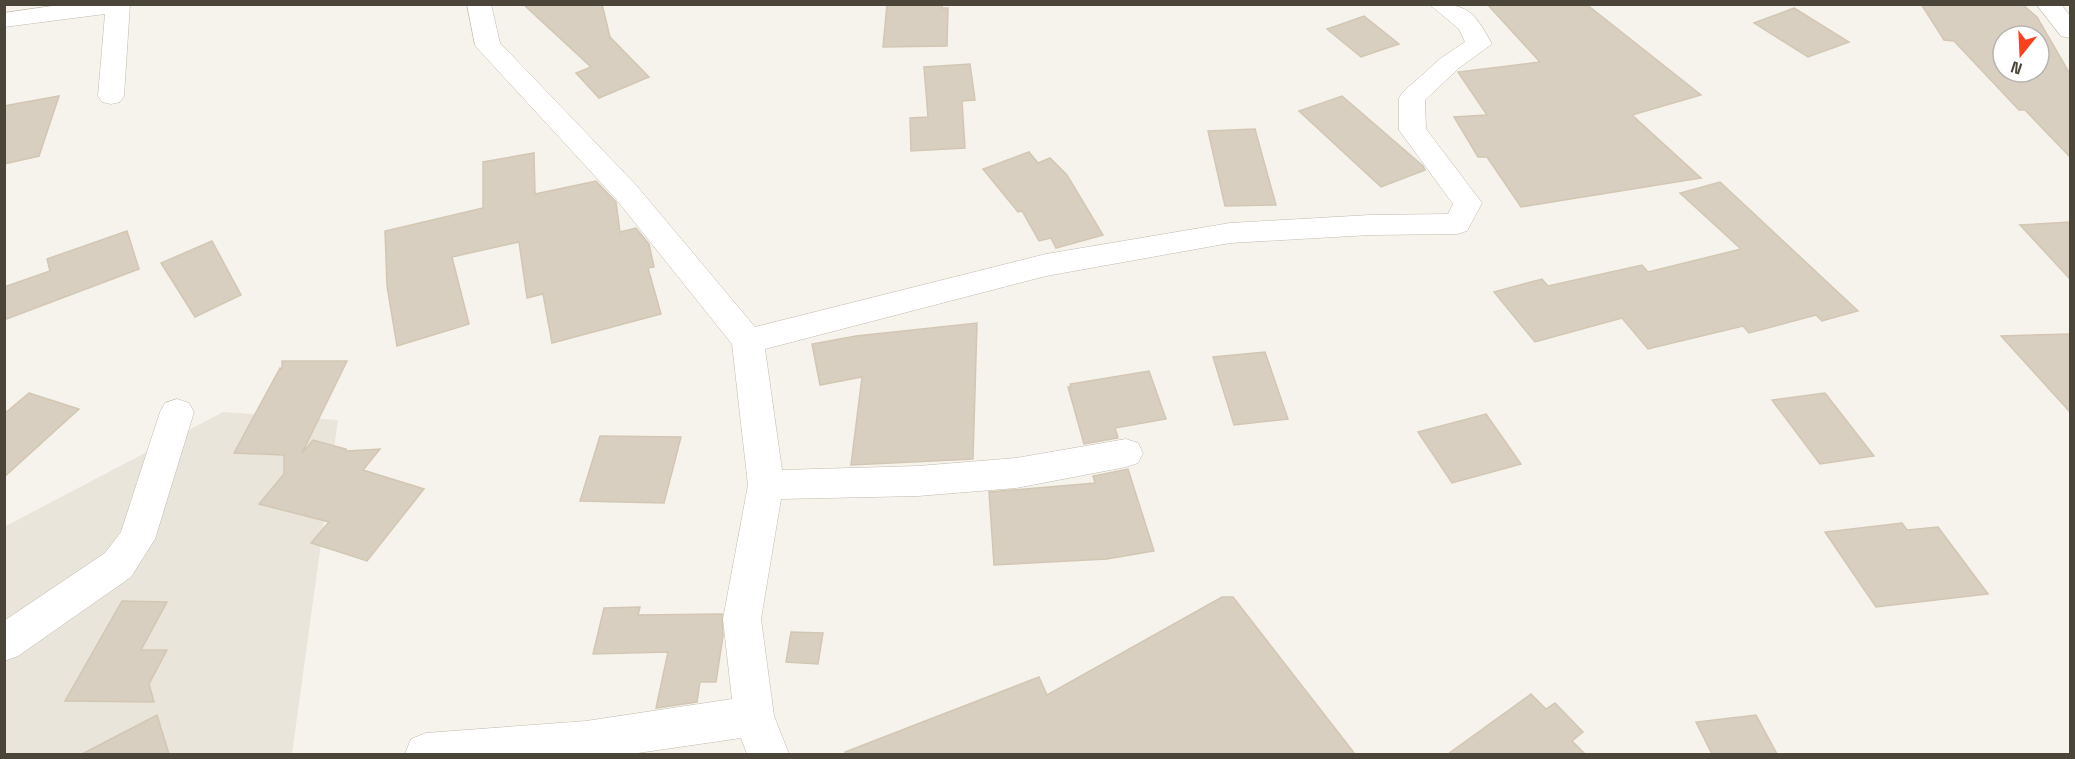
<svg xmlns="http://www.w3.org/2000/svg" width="2075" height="759" font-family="'Space Grotesk',sans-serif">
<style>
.residential{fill:#eae5da}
.building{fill:#d8cfc1;stroke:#d3c7b4;stroke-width:1.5;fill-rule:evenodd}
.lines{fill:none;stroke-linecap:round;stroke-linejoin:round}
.street-casing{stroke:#c2bbae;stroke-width:1}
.street{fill:#fff;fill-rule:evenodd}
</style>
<rect width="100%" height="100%" fill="#f6f3ec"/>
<!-- residential -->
<path class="residential" d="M223 412 338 420 292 754H5L4 527Z"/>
<!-- building -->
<g class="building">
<path d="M523 4H602L610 37 649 77 599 98 576 73 591 67Z"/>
<path d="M887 4H942V8H948L947 46 883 47Z"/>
<path d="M1487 4H1586L1701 95 1632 115 1701 178 1521 207 1487 157H1478L1454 117 1487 115 1458 72 1540 62Z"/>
<path d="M1921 4H2022L2037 17 2070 74V157L2025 110H2019L1954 41 1944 40ZM2003 36H2039V72H2003Z"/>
<path d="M1794 8 1849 42 1808 57 1754 23Z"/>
<path d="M1364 16 1399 44 1361 57 1327 29Z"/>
<path d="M970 64 975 100 962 101 965 148 911 151 910 118 928 117 924 67Z"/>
<path d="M59 96 39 156 4 164V106Z"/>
<path d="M1342 96 1423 166 1425 170 1381 187 1299 111Z"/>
<path d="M1255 129 1276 205 1225 206 1208 131Z"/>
<path d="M1029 152 1038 163 1050 158 1067 175 1103 235 1056 248 1051 238 1039 241 1022 211 1018 212 983 169Z"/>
<path d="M534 153 535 194 596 181 616 202 620 232 636 228 649 244 654 267 648 268 661 314 552 343 543 294 527 298 519 242 452 257 469 324 397 346 387 286 385 231 483 208V162Z"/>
<path d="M1720 182 1858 311 1822 321 1816 315 1749 333 1743 326 1648 349 1622 318 1535 342 1494 292 1542 279 1548 286 1642 265 1648 272 1741 249 1680 193Z"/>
<path d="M2070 222V279L2020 225Z"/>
<path d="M127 231 139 269 4 320V287L50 271 47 259Z"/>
<path d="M212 241 241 295 195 317 161 263Z"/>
<path d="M977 323 973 459 851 465 862 377 820 385 812 344 856 336Z"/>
<path d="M2070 334V412L2001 336Z"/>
<path d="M1265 352 1288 419 1234 425 1213 357Z"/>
<path d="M282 361H347L302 453 313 440 346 449V451L380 449 363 470 424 489 367 561 311 543 329 522 259 504 284 474V455L234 453 280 368 282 370Z"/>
<path d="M1149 371 1166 419 1115 428 1118 438 1084 444 1068 387H1071L1070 384Z"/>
<path d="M29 393 79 409 4 477V414Z"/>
<path d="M1825 393 1874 456 1820 464 1772 400Z"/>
<path d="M1486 414 1521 464 1452 483 1418 432Z"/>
<path d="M600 436 681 437 664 503 580 501Z"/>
<path d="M1128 469 1154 551 1107 559 994 565 989 492 1095 483 1093 476Z"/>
<path d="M1902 523 1907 530 1938 527 1988 594 1876 607 1825 532Z"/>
<path d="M1222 597H1233L1355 754H845V752L1039 677 1047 695Z"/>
<path d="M122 601 167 602 141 650H167L149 684 154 702 65 701Z"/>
<path d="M640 607 638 615 722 614 723 636 716 682H700L697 702 656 708 668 652 593 654 604 608Z"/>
<path d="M791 632 823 633 818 664 786 662Z"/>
<path d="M1531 694 1546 709 1555 703 1583 732 1572 741 1585 754H1448Z"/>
<path d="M157 715 169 754H82Z"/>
<path d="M1756 715 1777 754H1712L1696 722Z"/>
</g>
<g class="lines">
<defs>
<g id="street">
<path d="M66 4H130L124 96 120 102 111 104 102 102 98 96 105 14 4 27V13Z"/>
<path d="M467 4H491L500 43 636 185 755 327 1046 254 1230 223 1370 215 1448 214 1453 204 1399 130V98L1403 92 1441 58 1465 42 1459 29 1429 4C1468 4 1473 10 1492 44L1459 68 1425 100 1426 129 1482 203 1467 231 1457 234 1370 235 1230 243 1046 276 765 349 782 470 918 466 1016 458 1126 439 1138 443 1143 453 1138 463 1126 467 1016 488 918 496 781 499 761 619 774 716 789 754H747L741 738 631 754H405L411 739 426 733 586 721 732 699 723 619 748 485 732 344 616 199 479 50 475 45Z"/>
<path d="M2036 4H2061L2070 16V38L2061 36Z"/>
<path d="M177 399 189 403 194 412 155 539 131 577 18 656 4 661V621L105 553 121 532 160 412 165 403Z"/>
</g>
</defs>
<!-- street casing -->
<use href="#street" class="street-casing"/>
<!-- street -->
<use href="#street" class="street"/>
</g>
<!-- border -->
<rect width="2075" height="759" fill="none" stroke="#4b4439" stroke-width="12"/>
<!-- north arrow -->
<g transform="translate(2021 54) rotate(198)"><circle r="28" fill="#ffffff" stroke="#b7b4b0" stroke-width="1.5"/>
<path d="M0-4.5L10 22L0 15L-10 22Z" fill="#fc3f1d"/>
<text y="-9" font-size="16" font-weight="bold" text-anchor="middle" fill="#4b4439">N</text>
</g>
</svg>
